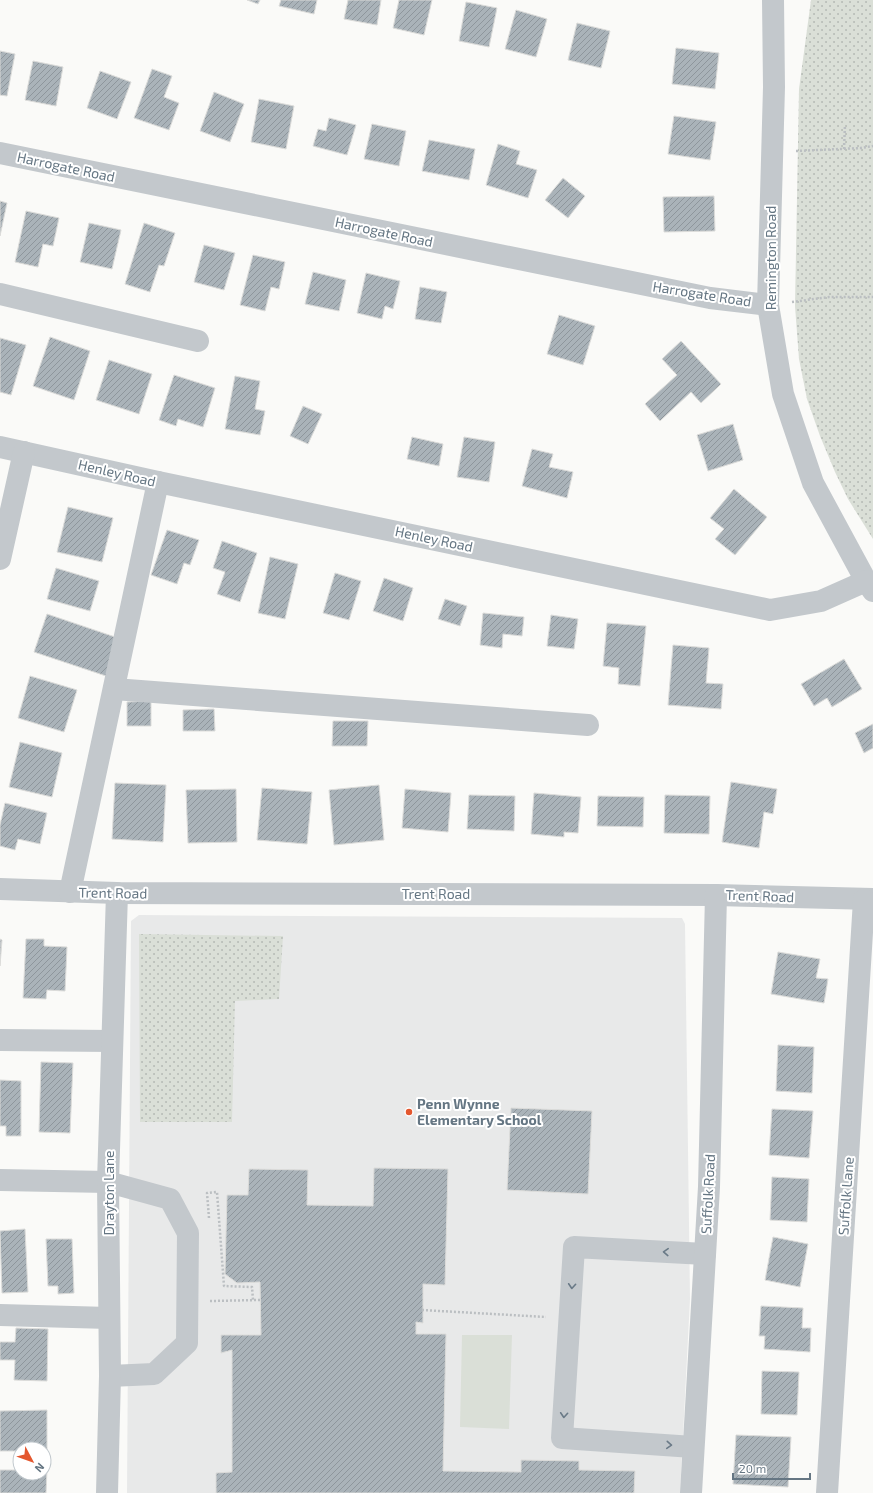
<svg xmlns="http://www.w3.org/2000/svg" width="873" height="1493" font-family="'Exo 2',sans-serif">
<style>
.built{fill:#e8e9e9}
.grass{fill:#dadfd7}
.park{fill:url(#park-dots)}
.building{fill:url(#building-hatch);stroke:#dcdcda}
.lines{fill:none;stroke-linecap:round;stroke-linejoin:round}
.path{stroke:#bbbfc2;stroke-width:2.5;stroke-dasharray:2 2;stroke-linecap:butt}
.minor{stroke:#c3c8cc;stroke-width:22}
.oneway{stroke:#6a7a87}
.poi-dot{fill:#e4572e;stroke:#fff;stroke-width:1.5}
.labels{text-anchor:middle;stroke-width:4;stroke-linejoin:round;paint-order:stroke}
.street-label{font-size:14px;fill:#657683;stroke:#fff}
.poi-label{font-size:14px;font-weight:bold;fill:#657683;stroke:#fff;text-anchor:start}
</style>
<defs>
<pattern id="park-dots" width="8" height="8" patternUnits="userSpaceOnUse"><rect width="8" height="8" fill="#dadfd7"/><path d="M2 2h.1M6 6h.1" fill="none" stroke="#b4b9b4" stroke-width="1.8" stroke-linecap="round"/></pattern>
<pattern id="building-hatch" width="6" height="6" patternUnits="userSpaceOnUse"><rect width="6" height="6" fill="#aab3b9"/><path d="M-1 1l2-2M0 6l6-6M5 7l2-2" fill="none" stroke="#8e969c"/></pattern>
</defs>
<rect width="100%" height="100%" fill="#fafaf8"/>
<!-- built -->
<path class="built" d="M139 915 682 918 685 924 690 1299 680 1493H127L131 921Z"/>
<!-- grass -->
<path class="grass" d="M462 1335H512L509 1429 460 1427Z"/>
<!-- park -->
<g class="park">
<path d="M811 0H873V539L848 499 835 472 820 436 807 399 799 359 795 306 799 89Z"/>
<path d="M139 934 283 936 279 999 235 1001 232 1122H140Z"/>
</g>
<!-- building -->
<g class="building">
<path d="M247 0H260L258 4Z"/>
<path d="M281 0H317L314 14 279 6Z"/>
<path d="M348 0H381L377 25 344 19Z"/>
<path d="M399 0H432L424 35 393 28Z"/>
<path d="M466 2 497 8 489 47 459 41Z"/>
<path d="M516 10 547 19 536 57 505 49Z"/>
<path d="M577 23 610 31 601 68 568 60Z"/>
<path d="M676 48 719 53 715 89 672 84Z"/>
<path d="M0 51 15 54 7 96 0 95Z"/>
<path d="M33 61 63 67 56 106 25 100Z"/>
<path d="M152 69 172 76 164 97 179 103 169 130 134 118Z"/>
<path d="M100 71 131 82 117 119 87 108Z"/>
<path d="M214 92 244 104 230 142 200 131Z"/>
<path d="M259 99 294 106 286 149 251 142Z"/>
<path d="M674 116 716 122 710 160 668 154Z"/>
<path d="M329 118 356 125 347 155 313 146 318 129 326 131Z"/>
<path d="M372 124 406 131 399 166 364 159Z"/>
<path d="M429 140 475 149 469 180 422 171Z"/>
<path d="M498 144 520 151 516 164 537 170 528 198 486 185Z"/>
<path d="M563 178 585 196 568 218 545 200Z"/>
<path d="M714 196 715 231 664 232 663 197Z"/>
<path d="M0 201 7 203 0 236Z"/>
<path d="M26 211 59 218 53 246 43 244 38 267 15 262Z"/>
<path d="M89 223 121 230 112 269 80 262Z"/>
<path d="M144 223 175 233 164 266 159 265 150 292 125 284Z"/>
<path d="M204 245 235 253 224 290 194 282Z"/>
<path d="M253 255 285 262 279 289 271 287 265 311 240 305Z"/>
<path d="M313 272 346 280 339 311 305 304Z"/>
<path d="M366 273 400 281 393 309 385 306 382 319 357 313Z"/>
<path d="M420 287 447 292 441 323 415 319Z"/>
<path d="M559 315 595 326 583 365 547 354Z"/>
<path d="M50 337 90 351 74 400 33 386Z"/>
<path d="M0 338 26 345 11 395 0 392Z"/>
<path d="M681 341 721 384 701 403 691 392 660 421 645 404 677 375 662 359Z"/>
<path d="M109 360 152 374 139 414 96 400Z"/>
<path d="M174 375 215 388 203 427 178 419 176 426 159 420Z"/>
<path d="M235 376 260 381 255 409 265 411 260 435 225 429Z"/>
<path d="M303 406 322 414 308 444 290 436Z"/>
<path d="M733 424 743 460 708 471 697 435Z"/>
<path d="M412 437 443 444 439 466 407 459Z"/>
<path d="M464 437 495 442 489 482 457 477Z"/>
<path d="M532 449 553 454 549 467 573 472 567 498 522 486Z"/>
<path d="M734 489 767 517 735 555 715 539 724 529 710 518Z"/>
<path d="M68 507 113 518 102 562 57 552Z"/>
<path d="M167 530 199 540 190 565 184 563 177 584 151 575Z"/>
<path d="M222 541 257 553 240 602 217 594 225 572 213 568Z"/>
<path d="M270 557 298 564 285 619 258 613Z"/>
<path d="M56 568 99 581 90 611 47 599Z"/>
<path d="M335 573 361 581 349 620 323 613Z"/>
<path d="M384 578 413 588 403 621 373 611Z"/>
<path d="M445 599 467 606 460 626 438 619Z"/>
<path d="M483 613 524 617 522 636 503 634 502 648 480 645Z"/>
<path d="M47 614 121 639 109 677 34 652Z"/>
<path d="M551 615 578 619 574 649 547 646Z"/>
<path d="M607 623 646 626 640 686 618 684 619 668 603 666Z"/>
<path d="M673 645 709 648 706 683 723 684 721 709 668 705Z"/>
<path d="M844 659 862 689 832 707 827 698 814 706 801 684Z"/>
<path d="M30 676 77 690 64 732 18 718Z"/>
<path d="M151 701V726H127V702Z"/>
<path d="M214 709 215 731H183V710Z"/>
<path d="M333 721H368L367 746H332Z"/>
<path d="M873 724V748L864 753 855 733Z"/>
<path d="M20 742 62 753 52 797 9 787Z"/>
<path d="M731 782 777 789 773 814 764 812 759 848 722 842Z"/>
<path d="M115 783 166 785 163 842 112 839Z"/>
<path d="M379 785 384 840 334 845 329 790Z"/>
<path d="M262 788 312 792 307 844 257 840Z"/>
<path d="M236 789 237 842 188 843 186 790Z"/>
<path d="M405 789 451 793 448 832 402 828Z"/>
<path d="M534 793 581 797 578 833 564 832V837L531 834Z"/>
<path d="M469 795 515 796 514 831 467 829Z"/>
<path d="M665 795 710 796 709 834 664 833Z"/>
<path d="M598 796 644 797 643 827 597 826Z"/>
<path d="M5 803 47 813 40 844 18 839 15 850 0 846V825Z"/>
<path d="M0 939 2 940 0 966Z"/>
<path d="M26 939H44V946L67 947 65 991 47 990 46 999 23 998Z"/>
<path d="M778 952 820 959 816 978 828 979 824 1003 771 994Z"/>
<path d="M778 1045 814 1047 812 1093 776 1091Z"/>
<path d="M41 1062 73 1063 70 1133 39 1132Z"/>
<path d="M0 1080 21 1081V1136H6V1126H0Z"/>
<path d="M511 1108 592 1111 588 1194 507 1190Z"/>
<path d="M772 1109 813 1111 809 1158 769 1155Z"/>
<path d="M374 1168 448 1169 445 1285 423 1284V1323L416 1322V1334H446L443 1471 521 1472V1460L579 1461V1470L635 1471 634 1493H216V1473L232 1472V1350L221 1353V1335H261L260 1282 237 1283 225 1274 227 1195H248L249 1169 308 1170 307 1205 373 1206Z"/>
<path d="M772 1177 809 1179 807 1222 770 1220Z"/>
<path d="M25 1229 28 1292 2 1293 0 1231Z"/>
<path d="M773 1237 808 1244 800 1287 765 1280Z"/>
<path d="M46 1239H72L74 1293 58 1294V1286H48Z"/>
<path d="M761 1306 803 1308 802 1328H811L810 1352 764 1349 765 1336H759Z"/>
<path d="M16 1328 48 1329 47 1381 14 1380 15 1360H0V1342H15Z"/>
<path d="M762 1371 799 1372 797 1415 761 1414Z"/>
<path d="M47 1410V1450L20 1449V1451H0V1411Z"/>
<path d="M736 1435 791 1437 788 1487 733 1484Z"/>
<path d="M0 1470H20V1473H44V1470H47L46 1493H0Z"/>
</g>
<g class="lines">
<!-- path -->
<g class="path">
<path d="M844 149 845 125"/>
<path d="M796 151 861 148 873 146"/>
<path d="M792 302 829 297H873"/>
<path d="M209 1218 207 1193 217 1192 224 1286 252 1287 253 1300"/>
<path d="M210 1301 260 1300"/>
<path d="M422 1310 546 1317"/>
</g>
<!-- minor -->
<g class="minor">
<path d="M773 0 774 87 768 305 783 394 813 483 866 581 873 591"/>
<path d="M0 153 710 298 768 305"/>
<path d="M0 294 198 341"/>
<path d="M0 447 158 482 770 610 821 601 866 581"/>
<path d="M0 559 24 452"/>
<path d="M114 689 588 725"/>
<path d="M0 889 117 893 716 895 873 899"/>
<path d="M70 892 158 482"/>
<path d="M0 1040 112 1041"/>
<path d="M0 1180 108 1182 170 1199 188 1233 187 1343 154 1374 110 1376"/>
<path d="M0 1315 109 1318"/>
<path d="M693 1447 562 1438 574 1247 705 1254"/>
<path d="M107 1493 110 1376 108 1182 117 893"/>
<path d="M691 1493 709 1187 716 895"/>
<path d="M827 1493 864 900"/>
</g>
</g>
<!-- one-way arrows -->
<defs><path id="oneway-chevron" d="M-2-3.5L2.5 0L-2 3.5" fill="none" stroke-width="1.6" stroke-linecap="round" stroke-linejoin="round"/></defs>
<g class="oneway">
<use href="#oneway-chevron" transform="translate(666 1252) rotate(-177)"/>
<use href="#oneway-chevron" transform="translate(572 1286) rotate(94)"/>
<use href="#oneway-chevron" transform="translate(564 1415) rotate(94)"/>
<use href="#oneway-chevron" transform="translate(669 1445) rotate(4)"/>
</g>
<!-- markers -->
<circle class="poi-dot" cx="409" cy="1112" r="4"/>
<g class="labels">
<!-- street labels -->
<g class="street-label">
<text transform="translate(66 167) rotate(12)" y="5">Harrogate Road</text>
<text transform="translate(384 232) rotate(12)" y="5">Harrogate Road</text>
<text transform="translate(771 258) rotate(-90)" y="5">Remington Road</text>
<text transform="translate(702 294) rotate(9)" y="5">Harrogate Road</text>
<text transform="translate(117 473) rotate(13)" y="5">Henley Road</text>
<text transform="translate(434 539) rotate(12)" y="5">Henley Road</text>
<text transform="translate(113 893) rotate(1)" y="5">Trent Road</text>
<text x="436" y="899">Trent Road</text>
<text transform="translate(760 896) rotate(2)" y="5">Trent Road</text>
<text transform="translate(109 1193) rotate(-90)" y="5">Drayton Lane</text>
<text transform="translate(708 1194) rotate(-87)" y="5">Suffolk Road</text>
<text transform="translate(846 1196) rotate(-86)" y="5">Suffolk Lane</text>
</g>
<!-- poi labels -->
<g class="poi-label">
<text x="417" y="1109">Penn Wynne<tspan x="417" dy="16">Elementary School</tspan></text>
</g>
</g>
<!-- north arrow -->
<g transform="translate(32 1461) rotate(131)"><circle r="19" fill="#ffffff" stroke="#c1c8cd"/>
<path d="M0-3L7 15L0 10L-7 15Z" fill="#e4572e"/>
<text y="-6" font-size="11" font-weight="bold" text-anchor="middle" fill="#657683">N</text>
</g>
<!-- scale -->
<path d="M733 1473v6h77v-6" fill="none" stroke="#657683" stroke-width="2"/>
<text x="739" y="1473" font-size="12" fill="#657683" stroke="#ffffff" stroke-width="3" paint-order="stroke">20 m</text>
</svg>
